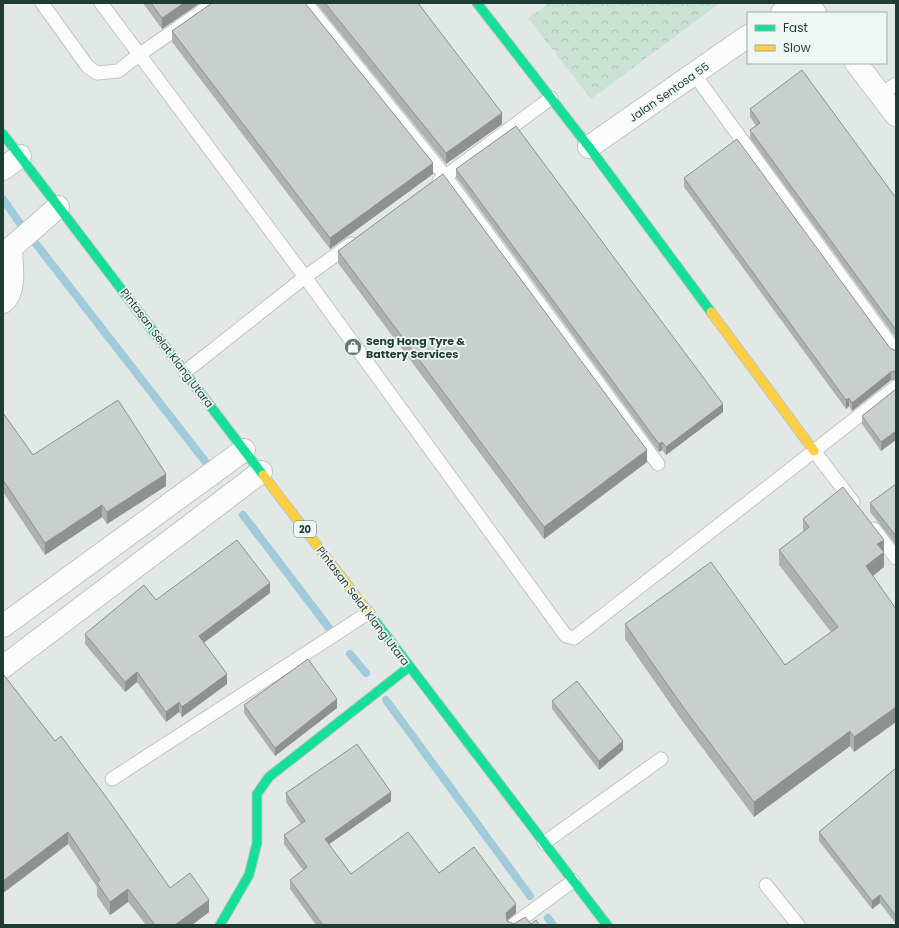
<svg xmlns="http://www.w3.org/2000/svg" width="899" height="928" font-family="Poppins,sans-serif">
<style>
.park{fill:url(#park-crowns)}
.lines{fill:none;stroke-linecap:round;stroke-linejoin:round}
.stream{stroke:#a0cbd9;stroke-width:8}
.lane-casing{stroke:#bfc5c3;stroke-width:15}
.street-casing{stroke:#bfc5c3;stroke-width:24}
.fast-casing{stroke:#bdc6c3;stroke-width:11}
.slow-casing{stroke:#bdc6c3;stroke-width:11}
.lane{stroke:#fbfcfb;stroke-width:13}
.street{stroke:#fbfcfb;stroke-width:22}
.fast{stroke:#16e098;stroke-width:9}
.slow{stroke:#ffcf43;stroke-width:9}
.wall{fill:#adb2b0}
.shaded-wall{fill:#8d9190}
.building{fill:#c9cfcd;stroke:#8d9190}
.labels{text-anchor:middle;stroke-width:3.5;stroke-linejoin:round;paint-order:stroke}
.shield{fill:#eff7f4;stroke:#5d736f;stroke-width:1}
.shield-label{font-size:10px;font-weight:bold;fill:#1f3b36}
.street-label{font-size:11px;fill:#1f3b36;stroke:#eff7f4}
.poi-label{font-size:11px;font-weight:bold;fill:#1f3b36;stroke:#eff7f4;text-anchor:start}
</style>
<defs>
<pattern id="park-crowns" width="20" height="18" patternUnits="userSpaceOnUse"><rect width="20" height="18" fill="#cae2d3"/><path d="M2 6a3 3 0 1 1 6 0M12 15a3 3 0 1 1 6 0" fill="none" stroke="#adc3b6"/></pattern>
</defs>
<rect width="100%" height="100%" fill="#e2e8e6"/>
<!-- park -->
<path class="park" d="M549 3H720L591 99 528 18Z"/>
<g class="lines">
<!-- stream -->
<g class="stream">
<path d="M3 199 21 225"/>
<path d="M33 240 208 465"/>
<path d="M243 515 329 628"/>
<path d="M350 654 366 673"/>
<path d="M386 700 530 896"/>
<path d="M548 918 553 925"/>
</g>
<defs>
<g id="lane">
<path d="M42 3 88 67 97 73 118 71 140 54 214 3"/>
<path d="M101 3 305 277 566 636 574 638 896 387"/>
<path d="M306 3 445 176 658 464"/>
<path d="M694 74 896 352"/>
<path d="M881 94 896 84"/>
<path d="M439 181 551 98"/>
<path d="M185 372 305 277 351 244"/>
<path d="M814 451 853 502"/>
<path d="M874 529 896 558"/>
<path d="M112 779 368 613"/>
<path d="M544 843 661 759"/>
<path d="M766 885 798 925"/>
<path d="M513 925 573 881"/>
</g>
<g id="street">
<path d="M806 3 815 13"/>
<path d="M782 13 797 3"/>
<path d="M856 63 896 115"/>
<path d="M589 147 748 36"/>
<path d="M3 169 20 156"/>
<path d="M3 302C17 291 11 264 11 248L58 207"/>
<path d="M3 626 244 450"/>
<path d="M3 667 261 472"/>
</g>
<g id="fast">
<path d="M477 3 589 147 711 312"/>
<path d="M3 134 263 475"/>
<path d="M369 613 607 925"/>
<path d="M220 925 249 875 257 843V794L269 777 409 667"/>
</g>
<g id="slow">
<path d="M711 312 814 451"/>
<path d="M263 475 369 613"/>
</g>
</defs>
<!-- lane casing -->
<use href="#lane" class="lane-casing"/>
<!-- street casing -->
<use href="#street" class="street-casing"/>
<!-- fast casing -->
<use href="#fast" class="fast-casing"/>
<!-- slow casing -->
<use href="#slow" class="slow-casing"/>
<!-- lane -->
<use href="#lane" class="lane"/>
<!-- street -->
<use href="#street" class="street"/>
<!-- fast -->
<use href="#fast" class="fast"/>
<!-- slow -->
<use href="#slow" class="slow"/>
</g>
<!-- wall -->
<g class="wall">
<path d="M143 3H200L162 29Z"/>
<path d="M316 3H418L502 124 446 164Z"/>
<path d="M172 31 433 174 330 249 172 42Z"/>
<path d="M750 109 896 198V338L750 138V130L756 126 750 117Z"/>
<path d="M456 169 723 412 666 455 662 450 659 452 456 177Z"/>
<path d="M684 178 890 348 896 351V380H891L852 411 849 406 846 409 684 187Z"/>
<path d="M338 251 647 462 544 539 338 263Z"/>
<path d="M896 389 881 451 862 424V416Z"/>
<path d="M3 413 33 455 166 486 107 524 102 517 45 555 3 492Z"/>
<path d="M896 484V545L870 512V503Z"/>
<path d="M803 519 884 540V567L873 576 896 609V722L854 752 850 746 754 817 683 722 625 639V624L785 665 831 632 779 565V550L803 532Z"/>
<path d="M270 593 204 643 227 684 182 717 179 712 166 722 137 682 125 692 85 644V634L156 600Z"/>
<path d="M3 674 55 741 170 888 209 912 192 925H146L128 902 110 915 97 896V887L68 844 3 893Z"/>
<path d="M552 701 623 750 599 770 552 709Z"/>
<path d="M244 705 337 708 275 756 244 713Z"/>
<path d="M896 768V924L880 903 872 909 819 841V832Z"/>
<path d="M286 793 391 801 329 844 351 874 439 873 516 913 507 921 514 924 539 925H316L290 889V880L303 870 284 844V835L301 824 286 802Z"/>
</g>
<!-- shaded-wall -->
<g class="shaded-wall">
<path d="M184 3H200L162 29V18Z"/>
<path d="M502 113V124L446 164V153Z"/>
<path d="M433 163V174L330 249V238Z"/>
<path d="M891 372V380L852 411V403Z"/>
<path d="M849 398V406L846 409V400Z"/>
<path d="M723 404V412L666 455V447Z"/>
<path d="M896 431V440L881 451V442Z"/>
<path d="M662 442V450L659 452V444Z"/>
<path d="M647 450V462L544 539V527Z"/>
<path d="M166 474V486L107 524V512Z"/>
<path d="M102 505V517L45 555V543Z"/>
<path d="M884 540V567L866 581V566L877 544Z"/>
<path d="M270 583V593L199 646V636Z"/>
<path d="M137 672V682L125 692V682Z"/>
<path d="M227 674V684L182 717V707Z"/>
<path d="M337 699V708L275 756V748Z"/>
<path d="M179 702V712L166 722V712Z"/>
<path d="M896 707V722L854 752V737Z"/>
<path d="M850 731V746L754 817V802Z"/>
<path d="M623 741V750L599 770V761Z"/>
<path d="M391 792V801L325 847V839Z"/>
<path d="M68 832V844L3 893V881Z"/>
<path d="M128 889V902L110 915V902Z"/>
<path d="M880 895V903L872 909V901Z"/>
<path d="M209 900V912L192 925H175Z"/>
<path d="M516 904V913L506 921V913Z"/>
</g>
<!-- building -->
<g class="building">
<path d="M151 3H184L162 18Z"/>
<path d="M212 3H305L433 163 330 238 172 31Z"/>
<path d="M325 3H418L502 113 446 153Z"/>
<path d="M802 70 896 198V330L750 130 760 123 750 109Z"/>
<path d="M516 126 723 404 666 447 662 442 659 444 456 169Z"/>
<path d="M737 139 890 348 896 351V371L891 372 852 403 849 398 846 400 684 178Z"/>
<path d="M443 174 647 450 544 527 338 251Z"/>
<path d="M896 389V431L881 442 862 416Z"/>
<path d="M118 400 166 474 107 512 102 505 45 543 3 480V413L33 455Z"/>
<path d="M896 484V536L870 503Z"/>
<path d="M843 487 884 540 877 544 884 552 866 566 896 609V707L854 737 850 731 754 802 683 707 625 624 711 562 785 665 838 627 779 550 809 527 803 519Z"/>
<path d="M237 540 270 583 199 636 227 674 182 707 179 702 166 712 137 672 125 682 85 634 144 585 156 600Z"/>
<path d="M308 659 337 699 275 748 244 705Z"/>
<path d="M3 674 55 741 61 736 109 801 170 888 190 873 209 900 175 925H155L128 889 110 902 97 883 100 880 68 832 3 881Z"/>
<path d="M577 681 623 741 599 761 552 701Z"/>
<path d="M357 744 391 792 325 839 351 874 408 832 439 873 474 847 516 904 506 913 507 921 514 924 525 917 531 924 536 920 539 925H323L290 880 307 867 284 835 305 821 286 793Z"/>
<path d="M896 768V916L880 895 872 901 819 832Z"/>
</g>
<!-- icons -->
<defs>
<symbol id="shop-disc" viewBox="-11 -11 22 22"><circle r="9.5" fill="#637874" stroke="#eff7f4"/><path d="M-5-2.5h2.3a2.7 3.5 0 0 1 5.4 0H5L5.5 6h-11ZM-1.5-2.5h3a1.5 2.3 0 0 0-3 0Z" fill="#fff"/></symbol>
</defs>
<g fill-rule="evenodd">
<use href="#shop-disc" x="343" y="337" width="20" height="20"/>
</g>
<g class="labels">
<!-- shield labels -->
<rect class="shield" x="294" y="521" width="22" height="16" rx="3"/>
<g class="shield-label">
<text x="305" y="533">20</text>
</g>
<!-- street labels -->
<g class="street-label">
<text transform="translate(669 92) rotate(-35)" y="4">Jalan Sentosa 55</text>
<text transform="translate(167 348) rotate(53)" y="4">Pintasan Selat Klang Utara</text>
<text transform="translate(363 606) rotate(53)" y="4">Pintasan Selat Klang Utara</text>
</g>
<!-- poi labels -->
<g class="poi-label">
<text x="366" y="345">Seng Hong Tyre &amp;<tspan x="366" dy="13">Battery Services</tspan></text>
</g>
</g>
<!-- border -->
<rect width="899" height="928" fill="none" stroke="#1f3b36" stroke-width="8"/>
<!-- legend -->
<rect x="747" y="12" width="140" height="52" fill="#eff7f4" stroke="#9caca8"/>
<rect x="755" y="25" width="20" height="6" fill="#16e098" stroke="#9caca8"/>
<text x="783" y="32" font-size="12" fill="#1f3b36">Fast</text>
<rect x="755" y="45" width="20" height="6" fill="#ffcf43" stroke="#9caca8"/>
<text x="783" y="52" font-size="12" fill="#1f3b36">Slow</text>
</svg>
